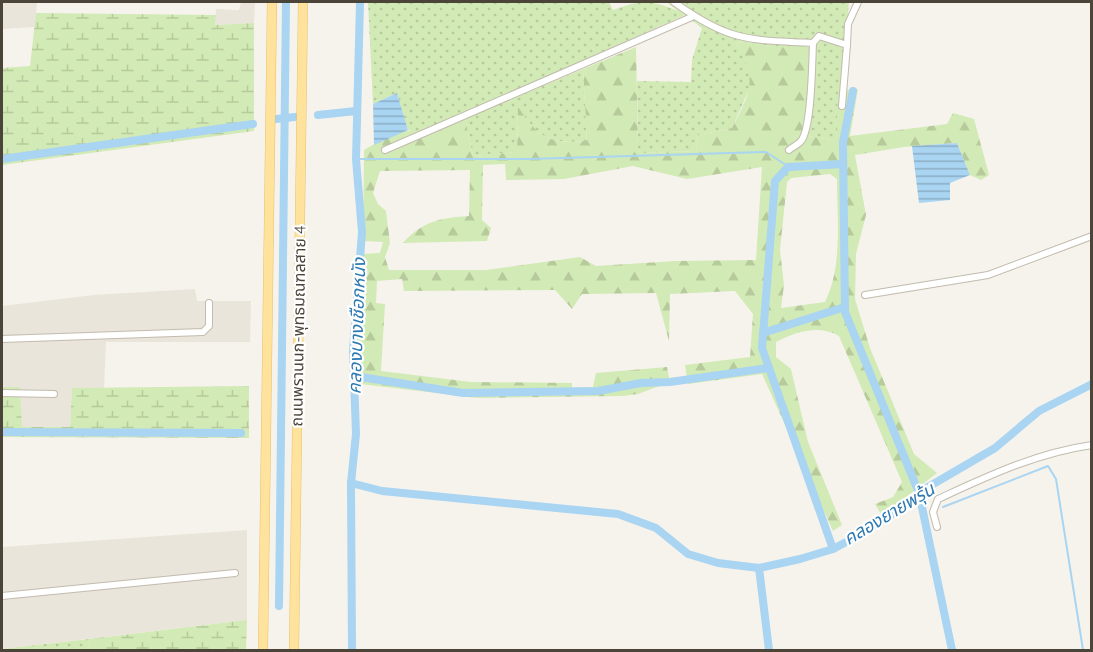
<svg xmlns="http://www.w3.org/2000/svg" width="1093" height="652" font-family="Quicksand,'Noto Sans Thai',sans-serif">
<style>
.residential{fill:#eae5da}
.grass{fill:url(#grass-dots)}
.forest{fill:url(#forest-firs);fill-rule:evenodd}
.wetland{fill:url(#wetland-marsh)}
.water{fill:url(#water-rules)}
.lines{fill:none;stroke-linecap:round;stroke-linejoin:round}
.stream{stroke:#a9d4f2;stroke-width:2}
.canal{stroke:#a9d4f2;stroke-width:8}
.street-casing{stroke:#c2bbae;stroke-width:8}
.primary-casing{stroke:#e6c16a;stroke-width:10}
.street{stroke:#fff;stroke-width:6}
.primary{stroke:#ffe39c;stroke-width:9}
.labels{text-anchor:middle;stroke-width:4.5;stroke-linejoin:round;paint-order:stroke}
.street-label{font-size:16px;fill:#4b4439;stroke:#fff}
.water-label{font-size:18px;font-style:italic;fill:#2e7ab2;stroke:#fff}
</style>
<defs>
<pattern id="grass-dots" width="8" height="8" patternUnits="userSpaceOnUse" patternTransform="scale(1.5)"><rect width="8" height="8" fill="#d2eab5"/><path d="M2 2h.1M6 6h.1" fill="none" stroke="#b6ca9c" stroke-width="1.8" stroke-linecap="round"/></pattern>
<pattern id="forest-firs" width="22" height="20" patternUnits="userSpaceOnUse" patternTransform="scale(1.5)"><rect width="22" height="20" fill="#d2eab5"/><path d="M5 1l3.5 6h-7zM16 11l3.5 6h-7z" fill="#b6ca9c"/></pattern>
<pattern id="wetland-marsh" width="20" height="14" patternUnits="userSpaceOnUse" patternTransform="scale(1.5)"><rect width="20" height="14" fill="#d2eab5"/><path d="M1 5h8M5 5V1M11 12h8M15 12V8" fill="none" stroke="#b6ca9c"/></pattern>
<pattern id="water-rules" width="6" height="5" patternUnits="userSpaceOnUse" patternTransform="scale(1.5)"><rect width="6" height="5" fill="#a9d4f2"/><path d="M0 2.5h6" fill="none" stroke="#8caec5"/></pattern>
</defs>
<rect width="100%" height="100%" fill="#f6f3ec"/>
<!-- residential -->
<g class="residential">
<path d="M2 2H37L35 27 2 29Z"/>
<path d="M241 2H255L254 23 215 25 216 9 239 10Z"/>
<path d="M195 289 197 301H251L250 342H106L104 388H72L70 427 22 428 20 388 2 387V306L94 295Z"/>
<path d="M247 530V620L2 649V547Z"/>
</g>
<!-- grass -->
<g class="grass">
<path d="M368 2H609L613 10C640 0 652 0 678 11L666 2H849L836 141 809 136C798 117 804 100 809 79L770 46 736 42 749 65 751 85 732 128 698 135 696 151 642 153 638 150 637 81 691 82 692 60 702 28 685 15 420 133 408 130 397 93 373 104Z"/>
<path d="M583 69 587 141C549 144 540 139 518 108L517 152 473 156 465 118Z"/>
<path d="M89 639 90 650H2V649Z"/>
</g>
<!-- forest -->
<path class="forest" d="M736 42 808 50C808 59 810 70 809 79 807 101 797 115 809 136L836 141 838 90 858 89 850 136 947 124 953 113 974 119 989 175 981 180 970 175 957 143 904 147 855 155 866 215 856 254 855 299 870 348 914 454 937 473 882 516 875 504 893 497 902 482 839 336C819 324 795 332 776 342V357L791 369 808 442 842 525 833 531 762 374 688 384 685 365 750 357 753 314 735 291 670 294 669 341 656 293 582 294 572 309 555 290 404 291 402 279 377 281 376 303 385 304 381 371 471 382 572 383V388L593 387 596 373 667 367 670 382 638 394 623 396 478 398 360 384V374L355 370 362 254 380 253 383 242 363 241 364 150C381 141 401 125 420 133L465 118 473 156 517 152 518 107C540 139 548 144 587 141L583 69 636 47 638 150 642 153 696 151 698 135 732 128C751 90 758 81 736 42ZM505 164 506 180 564 179 633 166 687 179 762 167 756 260 675 261 596 266 580 257 486 270H389L385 257 390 243 386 211 378 204 373 193 380 171 470 170 469 216C440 218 423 221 403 243L487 241 491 228 482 220 483 165ZM830 174 837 179C837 218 843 266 825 302L781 308 784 285 780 250 787 182 791 178Z"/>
<!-- wetland -->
<g class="wetland">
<path d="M36 13 216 15 215 25 254 23V131L2 165V68L30 66Z"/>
<path d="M249 386V438L2 437V387H20L22 427H70L72 388Z"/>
<path d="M247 620 246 650H90L89 639Z"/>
</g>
<!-- water -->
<g class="water">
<path d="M397 93 408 130 374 145 373 104Z"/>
<path d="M957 143 970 175 950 183V200L919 203 912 146Z"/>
</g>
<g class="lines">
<!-- stream -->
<g class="stream">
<path d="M356 159H529L766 152 789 167"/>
<path d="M943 507 1048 466 1056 479 1083 650"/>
</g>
<!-- canal -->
<g class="canal">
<path d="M853 91 843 142 845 312 919 493 952 650"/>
<path d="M318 115 356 111"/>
<path d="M276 119 295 117"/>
<path d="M2 159 253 124"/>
<path d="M763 333 845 307"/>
<path d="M354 376 463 393 598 391 641 383 670 382 768 368"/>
<path d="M2 432 241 433"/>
<path d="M351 483 382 491 618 514 656 528 688 554 718 563 759 568 800 559 833 549 850 540 901 509 923 490 995 448 1039 411 1092 384"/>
<path d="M833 549 762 348 775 181 788 167 843 164"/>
<path d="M759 568 769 650"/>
<path d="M279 606 286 2"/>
<path d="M352 650 351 483 356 434 353 351 362 232 356 159 360 2"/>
</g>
<defs>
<g id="street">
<path d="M674 2C728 41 747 40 813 43"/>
<path d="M847 45 848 24 858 2"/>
<path d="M385 150 694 16"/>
<path d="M789 150C792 147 798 145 801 141 812 128 812 62 813 43L819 36 847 45 842 106"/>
<path d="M865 295 988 275 1092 236"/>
<path d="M2 339 203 332 209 326V303"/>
<path d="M2 393 54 394"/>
<path d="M937 527 933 512 938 499C988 476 1036 453 1092 445"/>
<path d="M2 596 235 573"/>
</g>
<g id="primary">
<path d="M263 650 272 2"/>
<path d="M294 650 303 2"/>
</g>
</defs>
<!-- street casing -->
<use href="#street" class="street-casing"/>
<!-- primary casing -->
<use href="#primary" class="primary-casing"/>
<!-- street -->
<use href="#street" class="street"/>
<!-- primary -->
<use href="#primary" class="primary"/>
</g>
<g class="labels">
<!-- street labels -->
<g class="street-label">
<text transform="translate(298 326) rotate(-89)" y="6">ถนนพรานนก-พุทธมณฑลสาย 4</text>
</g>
<!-- water labels -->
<g class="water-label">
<text transform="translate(357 326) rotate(-88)" y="6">คลองบางเชือกหนัง</text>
<text transform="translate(889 514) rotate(-31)" y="6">คลองยายพรุ้น</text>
</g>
</g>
<!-- border -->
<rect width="1093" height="652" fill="none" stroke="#4b4439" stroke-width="6"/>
</svg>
